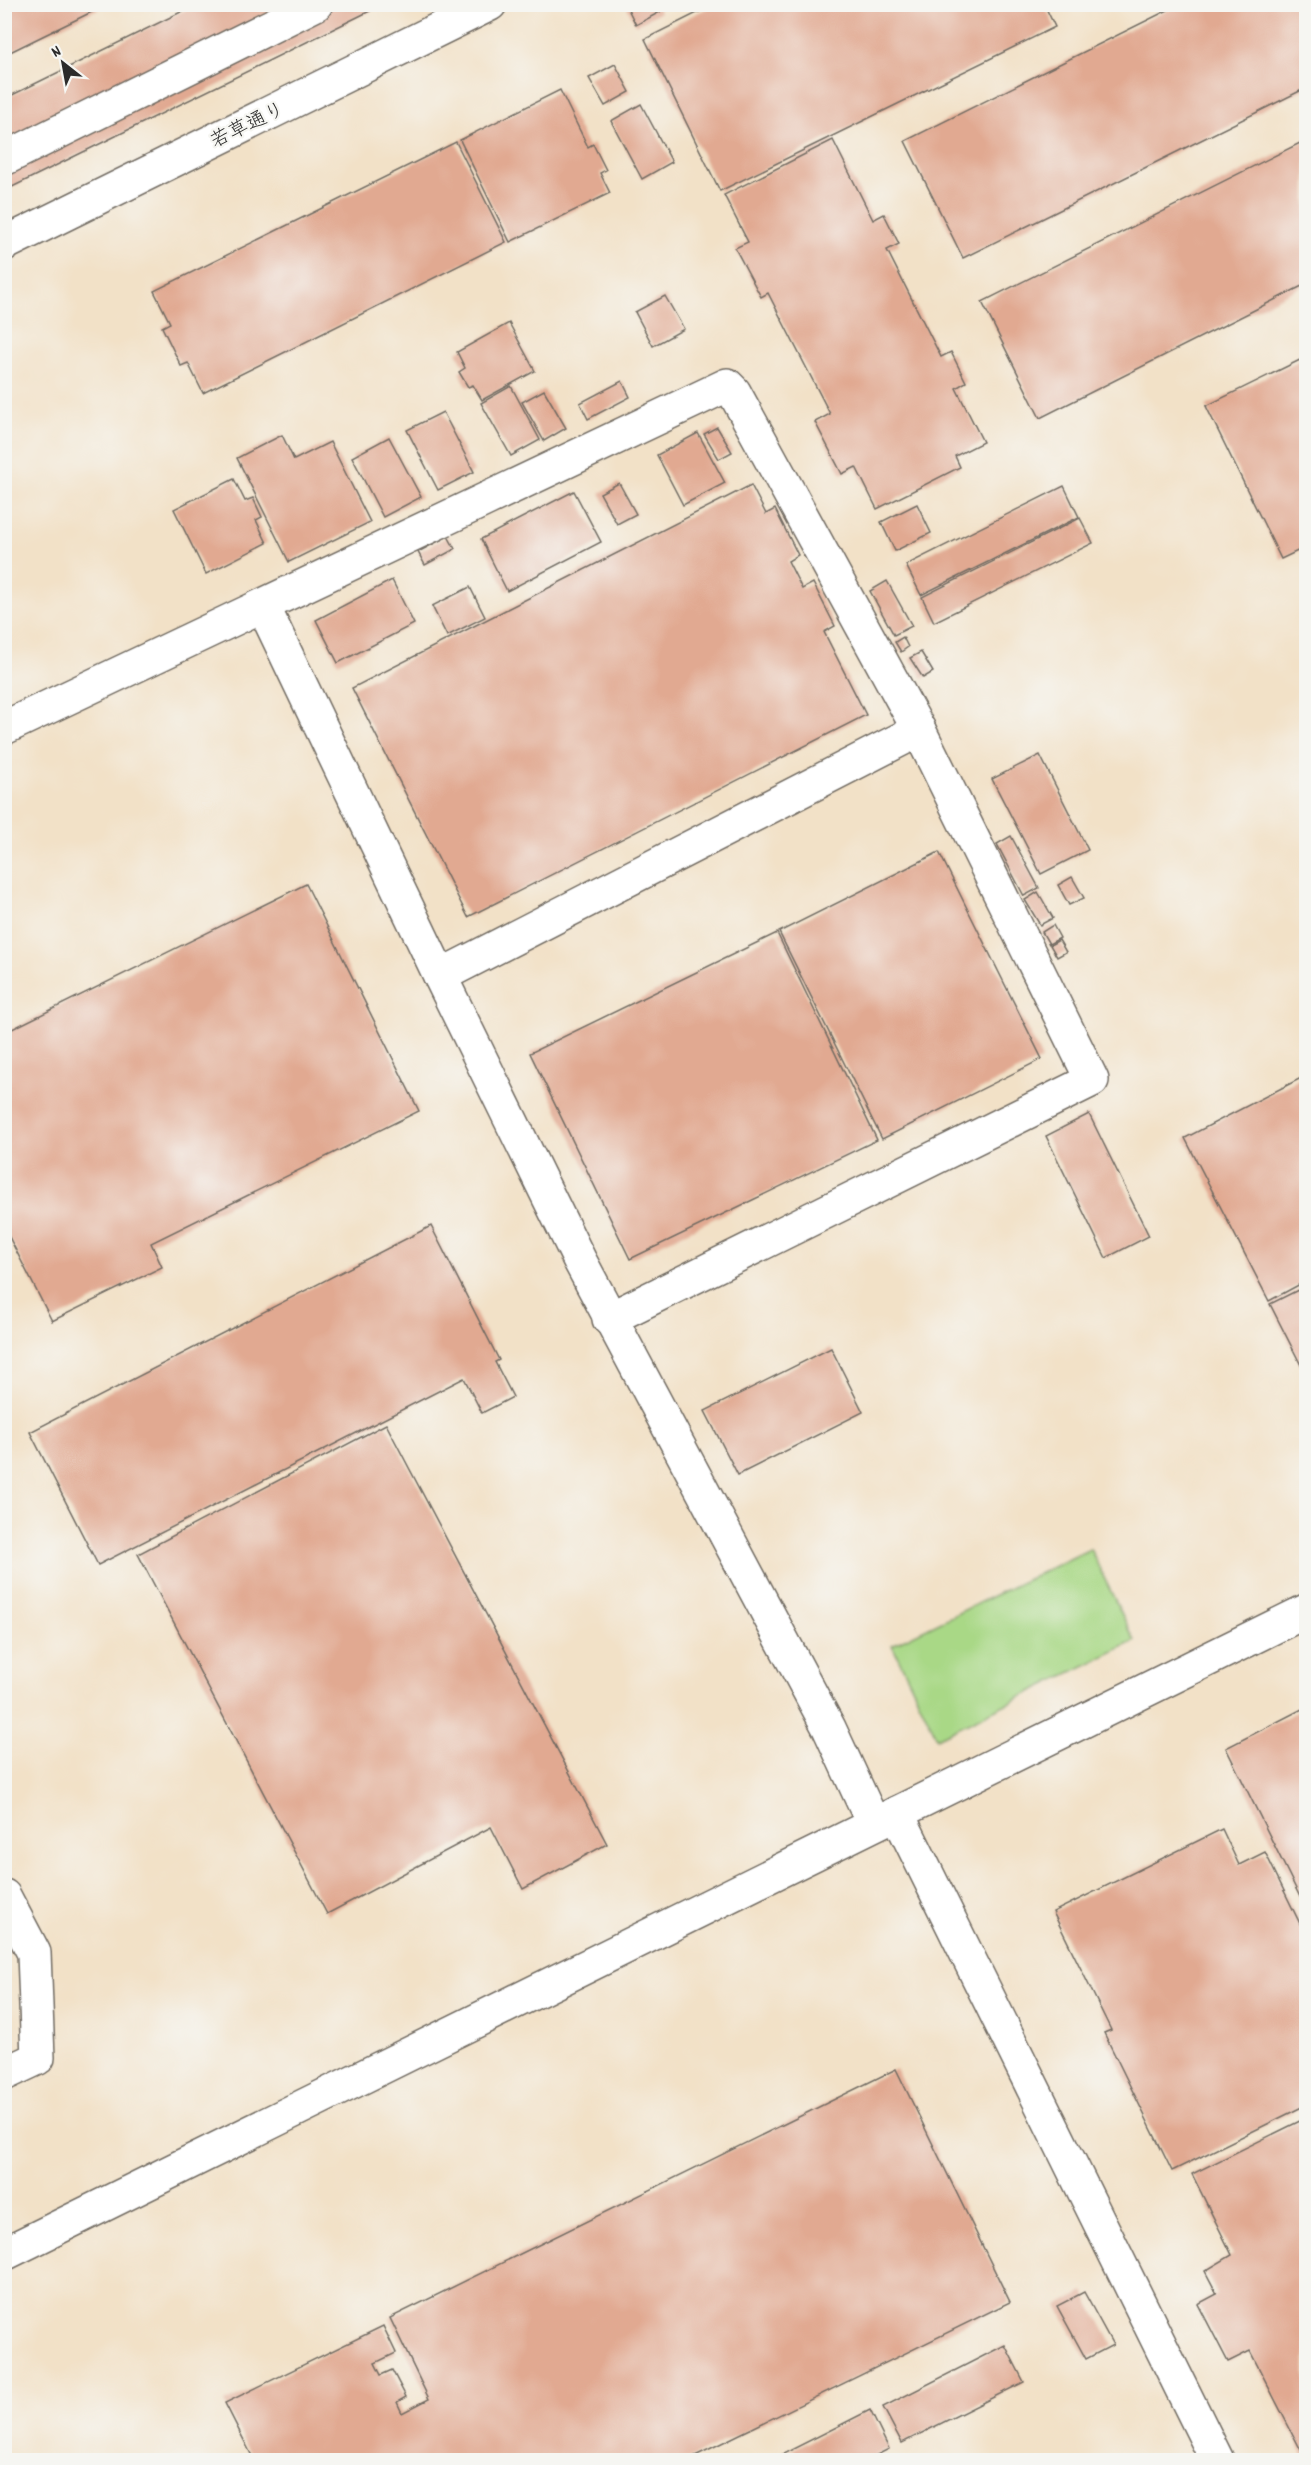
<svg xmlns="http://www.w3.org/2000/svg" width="1311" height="2465" font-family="Dekko,'Klee One',sans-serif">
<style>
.green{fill:#a9d886;stroke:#6a8258;stroke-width:1.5}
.building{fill:#e1a991}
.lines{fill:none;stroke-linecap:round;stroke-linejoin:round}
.minor-casing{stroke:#716b62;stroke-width:36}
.minor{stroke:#fff;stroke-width:33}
.labels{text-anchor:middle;stroke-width:4.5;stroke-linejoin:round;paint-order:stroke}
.street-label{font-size:20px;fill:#2b2b2b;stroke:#f6f6f2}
</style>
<rect width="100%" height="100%" fill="#f6f6f2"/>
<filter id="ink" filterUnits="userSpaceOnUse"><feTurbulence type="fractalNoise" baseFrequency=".0167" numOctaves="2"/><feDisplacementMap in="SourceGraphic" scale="12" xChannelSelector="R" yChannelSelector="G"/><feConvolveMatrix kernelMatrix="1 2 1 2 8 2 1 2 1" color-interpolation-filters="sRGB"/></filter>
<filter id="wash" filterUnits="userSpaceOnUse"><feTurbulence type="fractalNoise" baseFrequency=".008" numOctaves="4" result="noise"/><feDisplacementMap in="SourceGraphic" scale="24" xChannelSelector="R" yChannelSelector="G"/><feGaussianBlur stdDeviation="1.35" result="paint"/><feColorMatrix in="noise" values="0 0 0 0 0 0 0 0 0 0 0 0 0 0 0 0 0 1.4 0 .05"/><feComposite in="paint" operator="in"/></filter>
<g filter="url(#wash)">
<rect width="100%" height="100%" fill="#f2e1c7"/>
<!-- green -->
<path class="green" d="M1090 1549 1135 1641 937 1738 892 1645Z"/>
<g id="blocks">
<!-- building -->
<g class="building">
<path d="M4 4H108L4 55Z"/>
<path d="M197 4H384L4 191V99Z"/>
<path d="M631 4H656L660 12 636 25 627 7Z"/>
<path d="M715 4H1044L1055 27 720 191 645 39Z"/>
<path d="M1180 4H1306V88L963 258 905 141Z"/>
<path d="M615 64 630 92 605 106 589 78Z"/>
<path d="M560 90 588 147 593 144 606 170 600 173 610 193 510 242 460 140Z"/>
<path d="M641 104 672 162 642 179 611 121Z"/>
<path d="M833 140 873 220 884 214 899 244 887 250 941 357 951 352 966 382 956 388 983 442 955 456 960 467 877 509 856 467 842 474 815 422 830 414 768 293 761 297 735 248 748 242 724 195Z"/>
<path d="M1306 140V284L1040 418 982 302Z"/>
<path d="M456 142 506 242 203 393 188 363 181 366 162 327 170 323 154 291Z"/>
<path d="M665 296 684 329 653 346 635 312Z"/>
<path d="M509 323 535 371 482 400 473 385 468 387 459 372 465 368 457 352Z"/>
<path d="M1306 357V547L1281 559 1206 406Z"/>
<path d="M622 381 630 397 588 419 580 403Z"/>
<path d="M511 386 540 440 511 456 481 403Z"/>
<path d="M544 390 566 428 544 441 522 402Z"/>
<path d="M443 412 474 472 438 490 407 430Z"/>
<path d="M717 427 732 452 719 459 704 434Z"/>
<path d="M698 433 725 483 683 505 657 455Z"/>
<path d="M282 435 294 460 330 442 370 522 289 562 237 458Z"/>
<path d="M389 437 421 497 383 517 352 457Z"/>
<path d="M234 479 245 501 253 498 262 517 256 520 267 543 206 574 174 509Z"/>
<path d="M619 483 636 514 617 524 600 493Z"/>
<path d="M751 485 766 514 775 509 798 555 788 561 802 589 813 583 835 626 824 632 866 715 468 917 352 688Z"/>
<path d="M1064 486 1079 517 921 595 906 565Z"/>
<path d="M574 491 601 542 507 591 481 539Z"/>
<path d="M917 504 931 533 895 551 881 522Z"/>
<path d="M1080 518 1093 543 934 622 922 597Z"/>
<path d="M448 536 455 549 425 565 418 552Z"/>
<path d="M392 580 414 624 338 663 316 620Z"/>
<path d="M887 581 912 626 894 635 870 591Z"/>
<path d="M470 587 485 617 447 636 432 606Z"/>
<path d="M903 637 908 647 901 652 895 642Z"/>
<path d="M921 652 933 672 923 678 910 658Z"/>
<path d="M1040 755 1088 850 1041 874 992 779Z"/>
<path d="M1011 836 1039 888 1024 896 997 844Z"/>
<path d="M939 852 1042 1059 882 1139 779 932Z"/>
<path d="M1072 877 1084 898 1069 905 1058 885Z"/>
<path d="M306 884 419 1111 151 1243 162 1267 52 1321 4 1227V1033Z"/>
<path d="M1038 892 1053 918 1040 925 1025 900Z"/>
<path d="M1053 925 1060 938 1049 944 1042 932Z"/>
<path d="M777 933 877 1140 630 1259 530 1053Z"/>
<path d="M1059 940 1066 952 1057 957 1050 945Z"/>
<path d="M1305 1076 1306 1281 1269 1301 1185 1138Z"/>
<path d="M1089 1114 1149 1236 1106 1258 1046 1136Z"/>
<path d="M431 1226 499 1360 495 1362 513 1397 482 1413 464 1378 98 1565 30 1432Z"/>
<path d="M1306 1286V1375L1270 1304Z"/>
<path d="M831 1348 863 1412 738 1475 705 1411Z"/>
<path d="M386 1424 607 1844 523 1889 491 1827 327 1914 138 1554Z"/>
<path d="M1306 1707V1909L1226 1748Z"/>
<path d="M1222 1829 1239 1865 1265 1852 1306 1936V2105L1172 2171 1104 2033 1111 2030 1053 1912Z"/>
<path d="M896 2069 1010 2302 687 2460H254L225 2403 383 2326 396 2353 375 2363 381 2375 392 2370 406 2397 397 2402 402 2413 429 2399 390 2318Z"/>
<path d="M1306 2118V2460L1250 2351 1228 2362 1198 2304 1217 2294 1205 2271 1232 2255 1192 2174Z"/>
<path d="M1084 2292 1113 2345 1086 2359 1057 2306Z"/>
<path d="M1005 2345 1024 2382 902 2443 883 2407Z"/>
<path d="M870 2410 889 2449 867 2460H786L783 2454Z"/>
</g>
</g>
</g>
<g filter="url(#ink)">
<use href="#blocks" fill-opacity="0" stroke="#716b62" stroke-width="1.5"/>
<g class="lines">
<defs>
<g id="minor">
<path d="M4 159 316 4"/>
<path d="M4 244 490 4"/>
<path d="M263 606 440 976 580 1261 829 1728 873 1823"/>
<path d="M4 728 727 385 734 392 919 730 1092 1080 609 1319"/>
<path d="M440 976 919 730"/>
<path d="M897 1813 1217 2460"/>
<path d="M4 1896 34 1953 38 2058 4 2074"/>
<path d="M4 2254 1306 1611"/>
</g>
</defs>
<!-- minor casing -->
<use href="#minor" class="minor-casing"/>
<!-- minor -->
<use href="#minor" class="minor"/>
</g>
</g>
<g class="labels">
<!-- street labels -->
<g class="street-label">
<text transform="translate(247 124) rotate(-26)" y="7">若草通り</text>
</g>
</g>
<!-- margin -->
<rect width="1311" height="2465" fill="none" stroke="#f6f6f2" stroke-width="24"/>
<!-- north arrow -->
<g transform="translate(63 63) rotate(329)" stroke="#f6f6f2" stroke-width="4.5" paint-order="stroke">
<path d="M0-4.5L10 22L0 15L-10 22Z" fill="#2b2b2b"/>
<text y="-9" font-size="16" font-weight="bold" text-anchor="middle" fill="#2b2b2b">N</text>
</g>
</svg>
